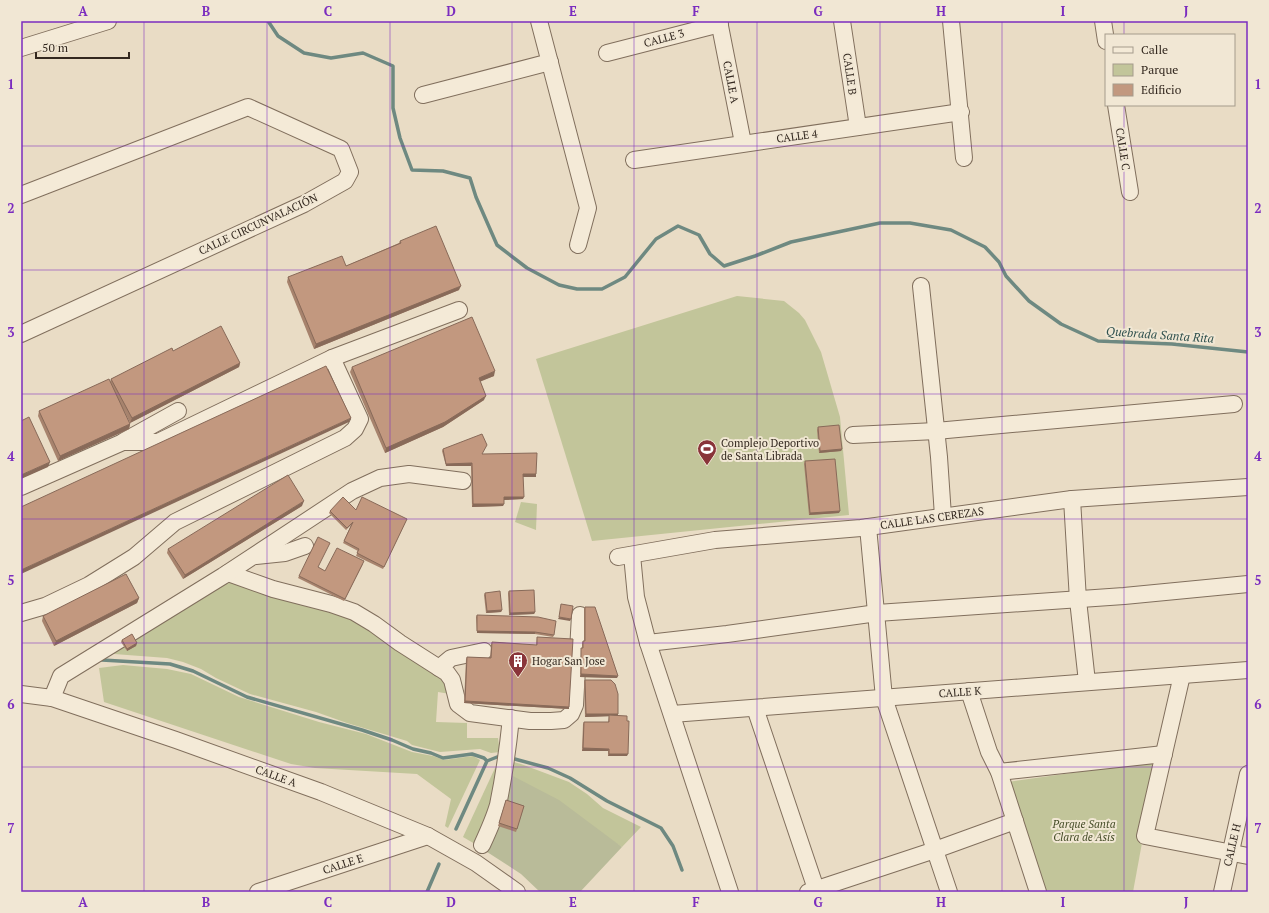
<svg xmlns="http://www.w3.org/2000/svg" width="1269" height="913" font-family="'PT Serif',serif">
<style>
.green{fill:#c2c59a}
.cemetery{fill:#b9bb99}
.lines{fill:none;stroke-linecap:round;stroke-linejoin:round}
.stream{stroke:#6e8981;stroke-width:3.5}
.minor-casing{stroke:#816f5d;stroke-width:18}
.minor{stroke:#f4ead7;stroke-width:16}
.wall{fill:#a7836d}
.shaded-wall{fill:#886a59}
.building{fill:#c2987f;stroke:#886a59}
.grid{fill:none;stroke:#7b2cbf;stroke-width:1;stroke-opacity:0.55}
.labels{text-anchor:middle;stroke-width:4;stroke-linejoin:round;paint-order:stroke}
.street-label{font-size:11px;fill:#33281f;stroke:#f1e7d4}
.poi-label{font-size:11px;fill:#33281f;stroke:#f1e7d4;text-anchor:start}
.park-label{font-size:11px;font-style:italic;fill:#464d28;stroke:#f1e7d4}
.water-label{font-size:12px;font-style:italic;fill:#30514e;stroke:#f1e7d4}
.neatline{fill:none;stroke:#7b2cbf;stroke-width:1.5}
.grid-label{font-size:13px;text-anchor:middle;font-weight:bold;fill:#7b2cbf}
</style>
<rect width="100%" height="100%" fill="#e9dcc5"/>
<!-- green -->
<g class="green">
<path d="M737 296 784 301 799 313 805 320 821 352 840 417 849 515 592 541 536 359Z"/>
<path d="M521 502 537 504 536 530 515 522Z"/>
<path d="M223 580 234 581 341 612 441 675 450 694 438 692 436 722 467 723V738H498L500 752 491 753 480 749 440 752 412 745 407 741 347 723 316 712 250 694 216 678 201 669 183 662 167 658 114 654 111 652Z"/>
<path d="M123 665 167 669 191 674 239 697 319 722 366 734 412 752 433 756 444 760 473 756 480 760 448 828 445 826 451 799 417 774 315 768 291 764 104 702 99 668Z"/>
<path d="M510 761 521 764 569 782 587 794 603 808 641 827 622 847 507 773Z"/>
<path d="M1157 761 1133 892H1041L1008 782Z"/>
<path d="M500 765 495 803 475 844 463 837 495 768Z"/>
</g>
<!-- cemetery -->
<path class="cemetery" d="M507 773 559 800 622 847 580 892H540L521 874 484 850Z"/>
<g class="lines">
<!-- stream -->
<g class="stream">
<path d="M268 21 278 36 304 53 331 58 363 53 393 66V108L400 138 412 170 443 171 470 178 476 197 497 245 527 268 559 285 577 289H602L625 277 656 239 678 226 699 235 710 254 724 266 755 256 791 242 880 223H910L951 230 985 247 999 262 1006 276 1029 301 1061 324 1098 341 1172 344 1248 352"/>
<path d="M102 660 170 664 193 671 247 697 362 730 392 740 413 749 431 753 443 758 472 754 484 758 487 761"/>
<path d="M511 758 548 768 570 778 607 801 661 828 673 846 682 870"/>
<path d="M456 829 487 761 497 757H503"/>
<path d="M427 892 439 864"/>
</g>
<defs>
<g id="minor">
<path d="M539 21 588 208 578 245"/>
<path d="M719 21 743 143"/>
<path d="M842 21 858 127"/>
<path d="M951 21 964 158"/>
<path d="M1103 21 1106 41"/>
<path d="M21 48 108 21"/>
<path d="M607 53 720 24"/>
<path d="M423 95 550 62"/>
<path d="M1116 105 1130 192"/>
<path d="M634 160 961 112"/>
<path d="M21 195 248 107 341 149 350 172 345 181 304 204 21 334"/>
<path d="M921 286 939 457 943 516"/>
<path d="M853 435 936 431 1234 404"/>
<path d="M124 441 178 411"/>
<path d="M21 487 123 442H158L332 358 459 310"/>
<path d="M1072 499 1078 600 1087 682"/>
<path d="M868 527 884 698 949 892"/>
<path d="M632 555 636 597 648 643 730 892"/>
<path d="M256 556 285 553 305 546"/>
<path d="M618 557 715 540 861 528 1072 499 1248 487"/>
<path d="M228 573 273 589 331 604 354 612 374 624 400 643 447 673 452 680 458 704 470 713 530 721H551L564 720 571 714 575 705 580 615"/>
<path d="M21 613 45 606 89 585 134 557 175 522 345 438 355 429 360 419 332 358"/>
<path d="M648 643 727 634 877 613 1124 596 1248 584"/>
<path d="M439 668 451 658 484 651"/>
<path d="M1182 675 1145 836 1248 856"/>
<path d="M969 691 989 752 999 772 1038 892"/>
<path d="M21 694 52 698 176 740 321 792 428 836 476 863 517 892"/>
<path d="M52 698 61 676 223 576 352 491 380 478 409 474 463 481"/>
<path d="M755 708 817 892"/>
<path d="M672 714 1248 670"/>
<path d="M999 772 1164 754"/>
<path d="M482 845C488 832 494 819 498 805 504 776 508 747 511 718"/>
<path d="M258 892 428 836"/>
<path d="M808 892 935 850 1015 821"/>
<path d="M1222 892 1248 774"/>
</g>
</defs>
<!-- minor casing -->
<use href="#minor" class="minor-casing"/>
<!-- minor -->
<use href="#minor" class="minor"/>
</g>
<!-- wall -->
<g class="wall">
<path d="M400 241 459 290 314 349 287 282 288 277 346 266 399 243Z"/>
<path d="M173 351 240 363 239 367 130 423 123 408 130 424 129 429 58 461 38 416 39 411 110 382 111 379Z"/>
<path d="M352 367 494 376 480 381 484 400 443 427 385 453 350 372Z"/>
<path d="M818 427 842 449 841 451 819 453 817 430Z"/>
<path d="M443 449 536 474V477H523V499L504 500 503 506 472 507 471 466H446L442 451Z"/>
<path d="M805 461 839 513 809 515 804 464Z"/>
<path d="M302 506 183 579 167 553 168 549Z"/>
<path d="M356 510 406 521 383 569 356 556 358 551 343 543 351 525 346 530 329 513 330 511Z"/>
<path d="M363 564 344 601 298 578 299 576 318 567 325 571Z"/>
<path d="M509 591 535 612 534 614 509 615 508 593Z"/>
<path d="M485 593 502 610 501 612 486 613 484 595Z"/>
<path d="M139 598 137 603 54 646 42 621 43 616Z"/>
<path d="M585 607 617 678 580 677 581 650V648H582V643L583 641H584V609Z"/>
<path d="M477 615 554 635 553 637 535 634 477 633 476 617Z"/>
<path d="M537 637 569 707V709L464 703 466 659 467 657 490 658 491 645 492 642 536 645Z"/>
<path d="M122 640 137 643 136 646 127 651 121 642Z"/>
<path d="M585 680 618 714V715L627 756H608V751H582L583 724 584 722H608L609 716 585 717 584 682Z"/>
<path d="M506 800 524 806 516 832 498 826Z"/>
</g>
<!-- shaded-wall -->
<g class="shaded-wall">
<path d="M461 286 459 290 314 349 316 344Z"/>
<path d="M240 363 239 367 130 423 132 418Z"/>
<path d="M495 371 494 376 477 383 479 378Z"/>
<path d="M486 396 484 400 443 427 385 453 386 448Z"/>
<path d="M351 418 349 422 21 574V570Z"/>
<path d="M130 424 129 429 58 461 60 456Z"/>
<path d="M842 449 841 451 819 453 820 451Z"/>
<path d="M50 462 48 467 21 479V475Z"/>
<path d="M472 463 471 466H446V464Z"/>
<path d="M523 474H536V477H522Z"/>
<path d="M504 497H524L523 499 503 500Z"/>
<path d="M304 501 302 506 183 579 185 575Z"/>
<path d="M473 504H504L503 506 472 507Z"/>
<path d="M840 511 839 513 809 515 810 513Z"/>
<path d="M139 598 137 603 54 646 56 641Z"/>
<path d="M502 610 501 612 486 613 487 611Z"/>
<path d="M535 612 534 614 509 615 510 613Z"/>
<path d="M559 617 571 619 570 621 558 619Z"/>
<path d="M477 631 535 632V634L477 633Z"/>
<path d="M137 643 136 646 127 651V649Z"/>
<path d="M581 674 618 676 617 678 580 677Z"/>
<path d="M465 701 569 707V709L464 703Z"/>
<path d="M586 714H618L617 716 585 717Z"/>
<path d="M583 748 609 749 608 751H582Z"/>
<path d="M609 754H628L627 756H608Z"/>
</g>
<!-- building -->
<g class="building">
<path d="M436 226 461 286 316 344 288 277 342 256 346 266 401 243 400 241Z"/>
<path d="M472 317 495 371 479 378 486 396 445 422 386 448 352 367Z"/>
<path d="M221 326 240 363 132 418 111 379 172 348 173 351Z"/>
<path d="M326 366 351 418 21 570V507Z"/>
<path d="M109 379 130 424 60 456 39 411Z"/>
<path d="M29 417 50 462 21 475V421Z"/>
<path d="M839 425 842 449 820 451 818 427Z"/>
<path d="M482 434 487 445 482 454 537 453 536 474H523L524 497H504V504H473L472 463 446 464 443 449Z"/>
<path d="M835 459 840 511 810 513 805 461Z"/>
<path d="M288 475 304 501 185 575 168 549Z"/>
<path d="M343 497 356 510 362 497 407 519 384 567 357 553 359 549 344 541 353 522 347 528 330 511Z"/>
<path d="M318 537 330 543 318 567 325 571 337 548 364 561 345 599 299 576Z"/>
<path d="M126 574 139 598 56 641 43 616Z"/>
<path d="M534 590 535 612 510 613 509 591Z"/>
<path d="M500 591 502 610 487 611 485 593Z"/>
<path d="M561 604 573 606 571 619 559 617Z"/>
<path d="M585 607H595L618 676 581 674V648H583V641H585Z"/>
<path d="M477 615 538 617 556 621 554 635 535 632 477 631Z"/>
<path d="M132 634 137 643 127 649 122 640Z"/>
<path d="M537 637 573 639 569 707 465 701 467 657 491 658 492 642 537 645Z"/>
<path d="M585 680H611L615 684 618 694V714H586Z"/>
<path d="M609 715 627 716V721H629L628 754H609V749L583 748 584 722H609Z"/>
<path d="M506 800 524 806 517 829 499 823Z"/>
</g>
<!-- grid -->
<path class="grid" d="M144 21V892M267 21V892M390 21V892M512 21V892M634 21V892M757 21V892M880 21V892M1002 21V892M1124 21V35M1124 105V892M21 146H1248M21 270H1248M21 394H1248M21 519H1248M21 643H1248M21 767H1248"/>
<!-- icons -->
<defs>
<symbol id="stadium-pin" viewBox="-11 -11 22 30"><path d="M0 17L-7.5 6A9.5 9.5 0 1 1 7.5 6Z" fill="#893439" stroke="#f1e7d4"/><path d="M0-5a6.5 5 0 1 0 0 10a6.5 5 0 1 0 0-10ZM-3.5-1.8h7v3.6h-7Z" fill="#fff"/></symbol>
<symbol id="building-pin" viewBox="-11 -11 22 30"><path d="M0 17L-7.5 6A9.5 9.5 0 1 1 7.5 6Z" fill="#893439" stroke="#f1e7d4"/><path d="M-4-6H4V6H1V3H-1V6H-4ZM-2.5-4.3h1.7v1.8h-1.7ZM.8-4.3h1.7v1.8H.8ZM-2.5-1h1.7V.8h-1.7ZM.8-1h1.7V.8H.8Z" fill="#fff"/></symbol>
</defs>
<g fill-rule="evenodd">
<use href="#stadium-pin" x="696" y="438" width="22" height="30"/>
<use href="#building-pin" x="507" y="650" width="22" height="30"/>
</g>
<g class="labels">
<!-- street labels -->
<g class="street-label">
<text transform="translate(664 38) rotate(-15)" y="4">CALLE 3</text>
<text transform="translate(850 74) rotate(82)" y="4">CALLE B</text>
<text transform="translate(731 82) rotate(79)" y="4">CALLE A</text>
<text transform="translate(797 136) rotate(-8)" y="4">CALLE 4</text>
<text transform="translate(1123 149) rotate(81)" y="4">CALLE C</text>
<text transform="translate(258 224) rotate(-25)" y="4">CALLE CIRCUNVALACIÓN</text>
<text transform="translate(932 518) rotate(-8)" y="4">CALLE LAS CEREZAS</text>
<text transform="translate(960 692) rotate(-4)" y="4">CALLE K</text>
<text transform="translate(276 776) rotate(20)" y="4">CALLE A</text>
<text transform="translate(1232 845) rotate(-77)" y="4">CALLE H</text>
<text transform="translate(343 864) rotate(-18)" y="4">CALLE E</text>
</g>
<!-- poi labels -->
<g class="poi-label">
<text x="721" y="447">Complejo Deportivo<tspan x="721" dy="13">de Santa Librada</tspan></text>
<text x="532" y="665">Hogar San Jose</text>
</g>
<!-- park labels -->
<g class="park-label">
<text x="1084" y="828">Parque Santa<tspan x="1084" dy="13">Clara de Asís</tspan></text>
</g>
<!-- water labels -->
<g class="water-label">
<text transform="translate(1160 335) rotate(4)" y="4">Quebrada Santa Rita</text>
</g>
</g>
<!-- border -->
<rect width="1269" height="913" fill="none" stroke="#f1e7d4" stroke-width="44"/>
<!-- legend -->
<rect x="1105" y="34" width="130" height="72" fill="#f1e7d4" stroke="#a59b8c"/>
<rect x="1113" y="47" width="20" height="6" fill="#f4ead7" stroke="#a59b8c"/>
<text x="1141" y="54" font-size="12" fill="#33281f">Calle</text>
<rect x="1113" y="64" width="20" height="12" fill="#c2c59a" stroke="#a59b8c"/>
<text x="1141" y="74" font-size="12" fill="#33281f">Parque</text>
<rect x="1113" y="84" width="20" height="12" fill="#c2987f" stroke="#a59b8c"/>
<text x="1141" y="94" font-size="12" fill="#33281f">Edificio</text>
<!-- scale -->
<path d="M36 52v6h93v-6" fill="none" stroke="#33281f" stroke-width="2"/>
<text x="42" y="52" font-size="12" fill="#33281f" stroke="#f1e7d4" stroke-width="3" paint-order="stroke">50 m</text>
<rect x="22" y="22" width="1225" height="869" class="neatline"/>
<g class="grid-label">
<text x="83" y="16">A</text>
<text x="206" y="16">B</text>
<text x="328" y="16">C</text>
<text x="451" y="16">D</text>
<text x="573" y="16">E</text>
<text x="696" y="16">F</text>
<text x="818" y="16">G</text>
<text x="941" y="16">H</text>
<text x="1063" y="16">I</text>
<text x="1186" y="16">J</text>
<text x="11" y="89">1</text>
<text x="1258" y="89">1</text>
<text x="11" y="213">2</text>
<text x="1258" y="213">2</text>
<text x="11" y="337">3</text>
<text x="1258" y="337">3</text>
<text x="11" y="461">4</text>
<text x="1258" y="461">4</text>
<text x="11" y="585">5</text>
<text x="1258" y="585">5</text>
<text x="11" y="709">6</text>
<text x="1258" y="709">6</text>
<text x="11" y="833">7</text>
<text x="1258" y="833">7</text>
<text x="83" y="907">A</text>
<text x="206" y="907">B</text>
<text x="328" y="907">C</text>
<text x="451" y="907">D</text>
<text x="573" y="907">E</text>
<text x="696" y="907">F</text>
<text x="818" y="907">G</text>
<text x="941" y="907">H</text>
<text x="1063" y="907">I</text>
<text x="1186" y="907">J</text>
</g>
</svg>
